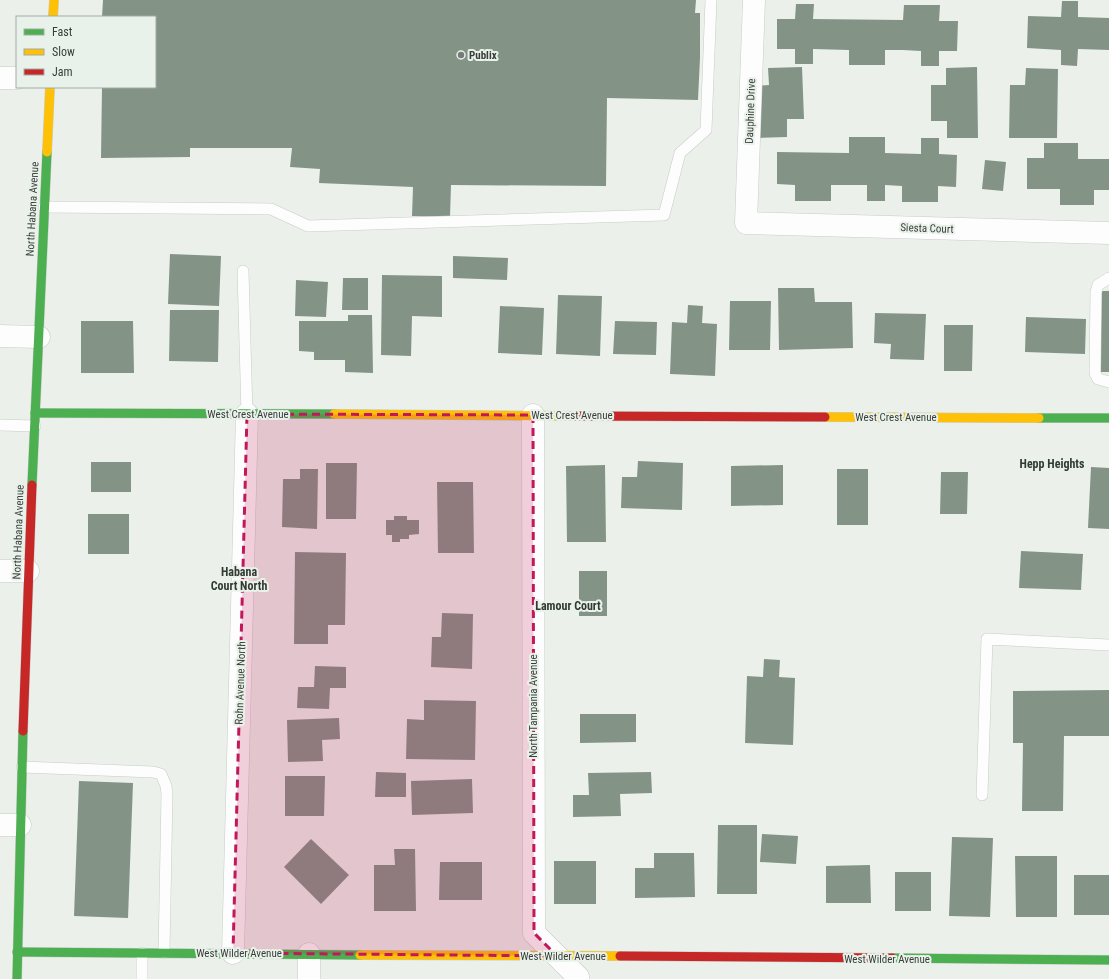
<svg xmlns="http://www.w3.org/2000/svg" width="1109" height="979" font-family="'Roboto Condensed',sans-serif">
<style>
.building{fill:#839487}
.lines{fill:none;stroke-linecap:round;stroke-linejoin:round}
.lane-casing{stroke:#c8ccc8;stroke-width:12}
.street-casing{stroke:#c8ccc8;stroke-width:23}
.fast-casing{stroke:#c8ccc8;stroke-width:10}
.slow-casing{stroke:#c8ccc8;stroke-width:10}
.jam-casing{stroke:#c8ccc8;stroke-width:10}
.lane{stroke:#fcfdfc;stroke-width:11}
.street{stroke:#fcfdfc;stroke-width:22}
.fast{stroke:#4caf50;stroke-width:9}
.slow{stroke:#ffc107;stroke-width:9}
.jam{stroke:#c62828;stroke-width:9}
.marked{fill:#c2185b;fill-opacity:0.2;stroke:#c2185b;stroke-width:3;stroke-dasharray:8 5;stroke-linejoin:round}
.poi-dot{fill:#787c78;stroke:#e9f2ea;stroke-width:1.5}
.labels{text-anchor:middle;stroke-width:4;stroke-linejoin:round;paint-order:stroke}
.poi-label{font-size:11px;font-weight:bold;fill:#3a3d3a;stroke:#e9f2ea;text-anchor:start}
.street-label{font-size:11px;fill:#3a3d3a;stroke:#e9f2ea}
.neighbourhood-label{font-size:12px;font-weight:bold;fill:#323a33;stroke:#e9f2ea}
</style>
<rect width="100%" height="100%" fill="#ebf0eb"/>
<!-- building -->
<g class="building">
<path d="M103 0H696L695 13H700V58L698 100 607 98 606 186 451 185 450 217 412 216 413 187 319 183 320 169 290 167 292 148H190V157L101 158 102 87H155V17H102Z"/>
<path d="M1062 1H1078V17L1109 18V50L1078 49 1077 66 1061 65V50L1027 48 1028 16 1061 17Z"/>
<path d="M796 4H814L813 19 903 20 904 5H940L939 21H958L957 51H939V66H921V51L903 50H885V65H849V50L813 49V64H795V49H777V19H795Z"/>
<path d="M802 67 804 119H787V137L754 138 752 86 769 85 768 68Z"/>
<path d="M977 67 978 138H947V121H931V85H946V68Z"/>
<path d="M1026 68 1058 69 1057 138H1009L1010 85H1025Z"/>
<path d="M849 137H885V153L921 154V138H939V154L957 155 956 187 938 186V202H902V186L885 185V201H867V185H831V201H795V185L777 184V152L849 153Z"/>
<path d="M1044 143H1078V159H1109V190H1094V205H1060V189H1027V158H1044Z"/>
<path d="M985 160 1006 162 1003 191 982 189Z"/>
<path d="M170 254 221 256 219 306 168 304Z"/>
<path d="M453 256 508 258 507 280 453 278Z"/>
<path d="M382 275 442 276V317L412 316 411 356 381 355Z"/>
<path d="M343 278H368V310H342Z"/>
<path d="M296 280 328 282 326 317 295 316Z"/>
<path d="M778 288H814L815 302H852L853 348 779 350Z"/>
<rect x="1100" y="291" width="9" height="81"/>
<path d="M558 295 602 296 600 356 556 354Z"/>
<path d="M730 301H771L770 350H729Z"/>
<path d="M688 305 703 306 702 323 717 324 715 376 670 374 672 322 687 323Z"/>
<path d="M500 306 544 308 542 355 498 353Z"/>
<path d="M170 310H219L218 362 169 361Z"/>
<path d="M875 313 926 314 924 360 890 359 891 344 874 343Z"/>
<path d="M348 315H372L373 373 345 372V360H314V352L299 351V321H348Z"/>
<path d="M1026 317 1086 319 1085 354 1025 352Z"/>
<path d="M81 321H133L134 373H81Z"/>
<path d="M615 321 657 322 656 355 613 354Z"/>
<path d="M944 325H973L972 371H944Z"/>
<path d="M638 461 683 463 682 510 621 508 622 477H637Z"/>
<rect x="91" y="462" width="40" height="30"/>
<path d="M326 463H357L356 519H326Z"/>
<path d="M605 465 606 542H567L566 466Z"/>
<path d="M783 465V505L731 506V466Z"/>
<path d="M1091 467 1109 468V529L1088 528Z"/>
<path d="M300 469H318L317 529 282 527 283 479H300Z"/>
<rect x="837" y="469" width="31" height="56"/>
<path d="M941 472H968L967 514H940Z"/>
<path d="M437 482H473L474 553H438Z"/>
<rect x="88" y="514" width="41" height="40"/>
<path d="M394 516H407V520H419V534L409 535V539H400V542H392V535H386V520H394Z"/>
<path d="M1021 551 1083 554 1081 590 1019 588Z"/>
<path d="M295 552 346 553 345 625H328V644H294Z"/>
<rect x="579" y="571" width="28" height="45"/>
<path d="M442 613 473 614 472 669 431 667 432 637H441Z"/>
<path d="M764 659 780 660 779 677 795 678 793 745 745 743 747 676 763 677Z"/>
<path d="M315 666 346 667V688H330L329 709 297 708 298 687H314Z"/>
<path d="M1109 690V736H1064L1063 811H1022L1023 743H1013V691Z"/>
<path d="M424 700 476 701 475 760 406 759 407 719 424 720Z"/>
<path d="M580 714H636V742L580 743Z"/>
<path d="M339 718 340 739 322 740 323 761 288 762 287 720Z"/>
<path d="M376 772 406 773V797H375Z"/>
<path d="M651 772 652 793 620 794 621 816 573 817V795H589L588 773Z"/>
<path d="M285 776H325L324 816H285Z"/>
<path d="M472 779 473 813 412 815 411 781Z"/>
<path d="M79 781 133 783 128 918 74 916Z"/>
<path d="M718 825H757V894H717Z"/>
<path d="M762 834 798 836 796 864 760 862Z"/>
<path d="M952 837 993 838 990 917 949 916Z"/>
<path d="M311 839 349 875 321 904 284 867Z"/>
<path d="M394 849H415L416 911H374V865H395Z"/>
<path d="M654 853H694L695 897 635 898V868H654Z"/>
<path d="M1015 856H1057V917H1016Z"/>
<rect x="554" y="861" width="42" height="43"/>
<path d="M440 862H482V900H439Z"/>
<path d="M870 865 871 903H826V866Z"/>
<rect x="895" y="872" width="36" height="39"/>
<rect x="1074" y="875" width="35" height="40"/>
</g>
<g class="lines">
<defs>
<g id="lane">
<path d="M44 207 271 209 308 226 664 215 680 153 706 130 711 0"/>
<path d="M243 271 247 414"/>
<path d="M1109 278 1098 285 1096 292 1095 373 1098 379 1109 382"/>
<path d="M0 425 35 426"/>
<path d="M22 767 153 772 161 774 166 786 167 794 164 953"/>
<path d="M982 795 987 639 1109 645"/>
<path d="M142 979V953"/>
</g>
<g id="street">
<path d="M754 0 746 223 1109 233"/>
<path d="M0 78H17"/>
<path d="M0 336 39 337"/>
<path d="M533 415 534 933 578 977V979"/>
<path d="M0 571H28"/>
<path d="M0 825H20"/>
<path d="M233 953 247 414"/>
<path d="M309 979V954"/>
</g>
<g id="fast">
<path d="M35 413 334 414"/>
<path d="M1039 418H1109"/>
<path d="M32 485 47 152"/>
<path d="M17 952 360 955"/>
<path d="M892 958 1109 960"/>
<path d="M17 979 23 731"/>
</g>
<g id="slow">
<path d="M53 17 54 0"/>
<path d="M47 152 50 87"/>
<path d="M334 414 575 416"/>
<path d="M825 417 1039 418"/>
<path d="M360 955 620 956"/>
</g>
<g id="jam">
<path d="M575 416 825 417"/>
<path d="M23 731 32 485"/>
<path d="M620 956 892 958"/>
</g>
</defs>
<!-- lane casing -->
<use href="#lane" class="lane-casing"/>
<!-- street casing -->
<use href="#street" class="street-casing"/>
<!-- fast casing -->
<use href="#fast" class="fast-casing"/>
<!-- slow casing -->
<use href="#slow" class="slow-casing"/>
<!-- jam casing -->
<use href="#jam" class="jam-casing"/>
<!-- lane -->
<use href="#lane" class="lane"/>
<!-- street -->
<use href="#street" class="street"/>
<!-- fast -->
<use href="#fast" class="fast"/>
<!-- slow -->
<use href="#slow" class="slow"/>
<!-- jam -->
<use href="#jam" class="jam"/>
</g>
<!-- marked area -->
<path class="marked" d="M247 414 533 415 534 933 557 956 233 953Z"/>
<!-- markers -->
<circle class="poi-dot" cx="461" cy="55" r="4"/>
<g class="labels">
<!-- poi labels -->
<g class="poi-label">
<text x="469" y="59">Publix</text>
</g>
<!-- street labels -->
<g class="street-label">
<text transform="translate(750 111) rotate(-88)" y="4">Dauphine Drive</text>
<text transform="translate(32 209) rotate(-87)" y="4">North Habana Avenue</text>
<text transform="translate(927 228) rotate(2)" y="4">Siesta Court</text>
<text x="248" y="418">West Crest Avenue</text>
<text x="572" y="419">West Crest Avenue</text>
<text x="896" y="421">West Crest Avenue</text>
<text transform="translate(18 532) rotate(-88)" y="4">North Habana Avenue</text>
<text transform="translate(240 683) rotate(-88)" y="4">Rohn Avenue North</text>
<text transform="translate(533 706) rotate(-90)" y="4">North Tampania Avenue</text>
<text x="239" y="957">West Wilder Avenue</text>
<text x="563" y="960">West Wilder Avenue</text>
<text x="887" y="963">West Wilder Avenue</text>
</g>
<!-- neighbourhood labels -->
<g class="neighbourhood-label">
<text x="1052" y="468">Hepp Heights</text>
<text x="239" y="576">Habana<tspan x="239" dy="14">Court North</tspan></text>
<text x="568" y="610">Lamour Court</text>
</g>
</g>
<!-- legend -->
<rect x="16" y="16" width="140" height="72" fill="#e9f2ea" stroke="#a3aaa4"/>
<rect x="24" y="29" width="20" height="6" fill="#4caf50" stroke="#a3aaa4"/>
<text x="52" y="36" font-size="12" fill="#3a3d3a">Fast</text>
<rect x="24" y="49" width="20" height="6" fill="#ffc107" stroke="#a3aaa4"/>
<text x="52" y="56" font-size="12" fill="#3a3d3a">Slow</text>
<rect x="24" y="69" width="20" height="6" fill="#c62828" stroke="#a3aaa4"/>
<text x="52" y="76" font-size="12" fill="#3a3d3a">Jam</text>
</svg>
